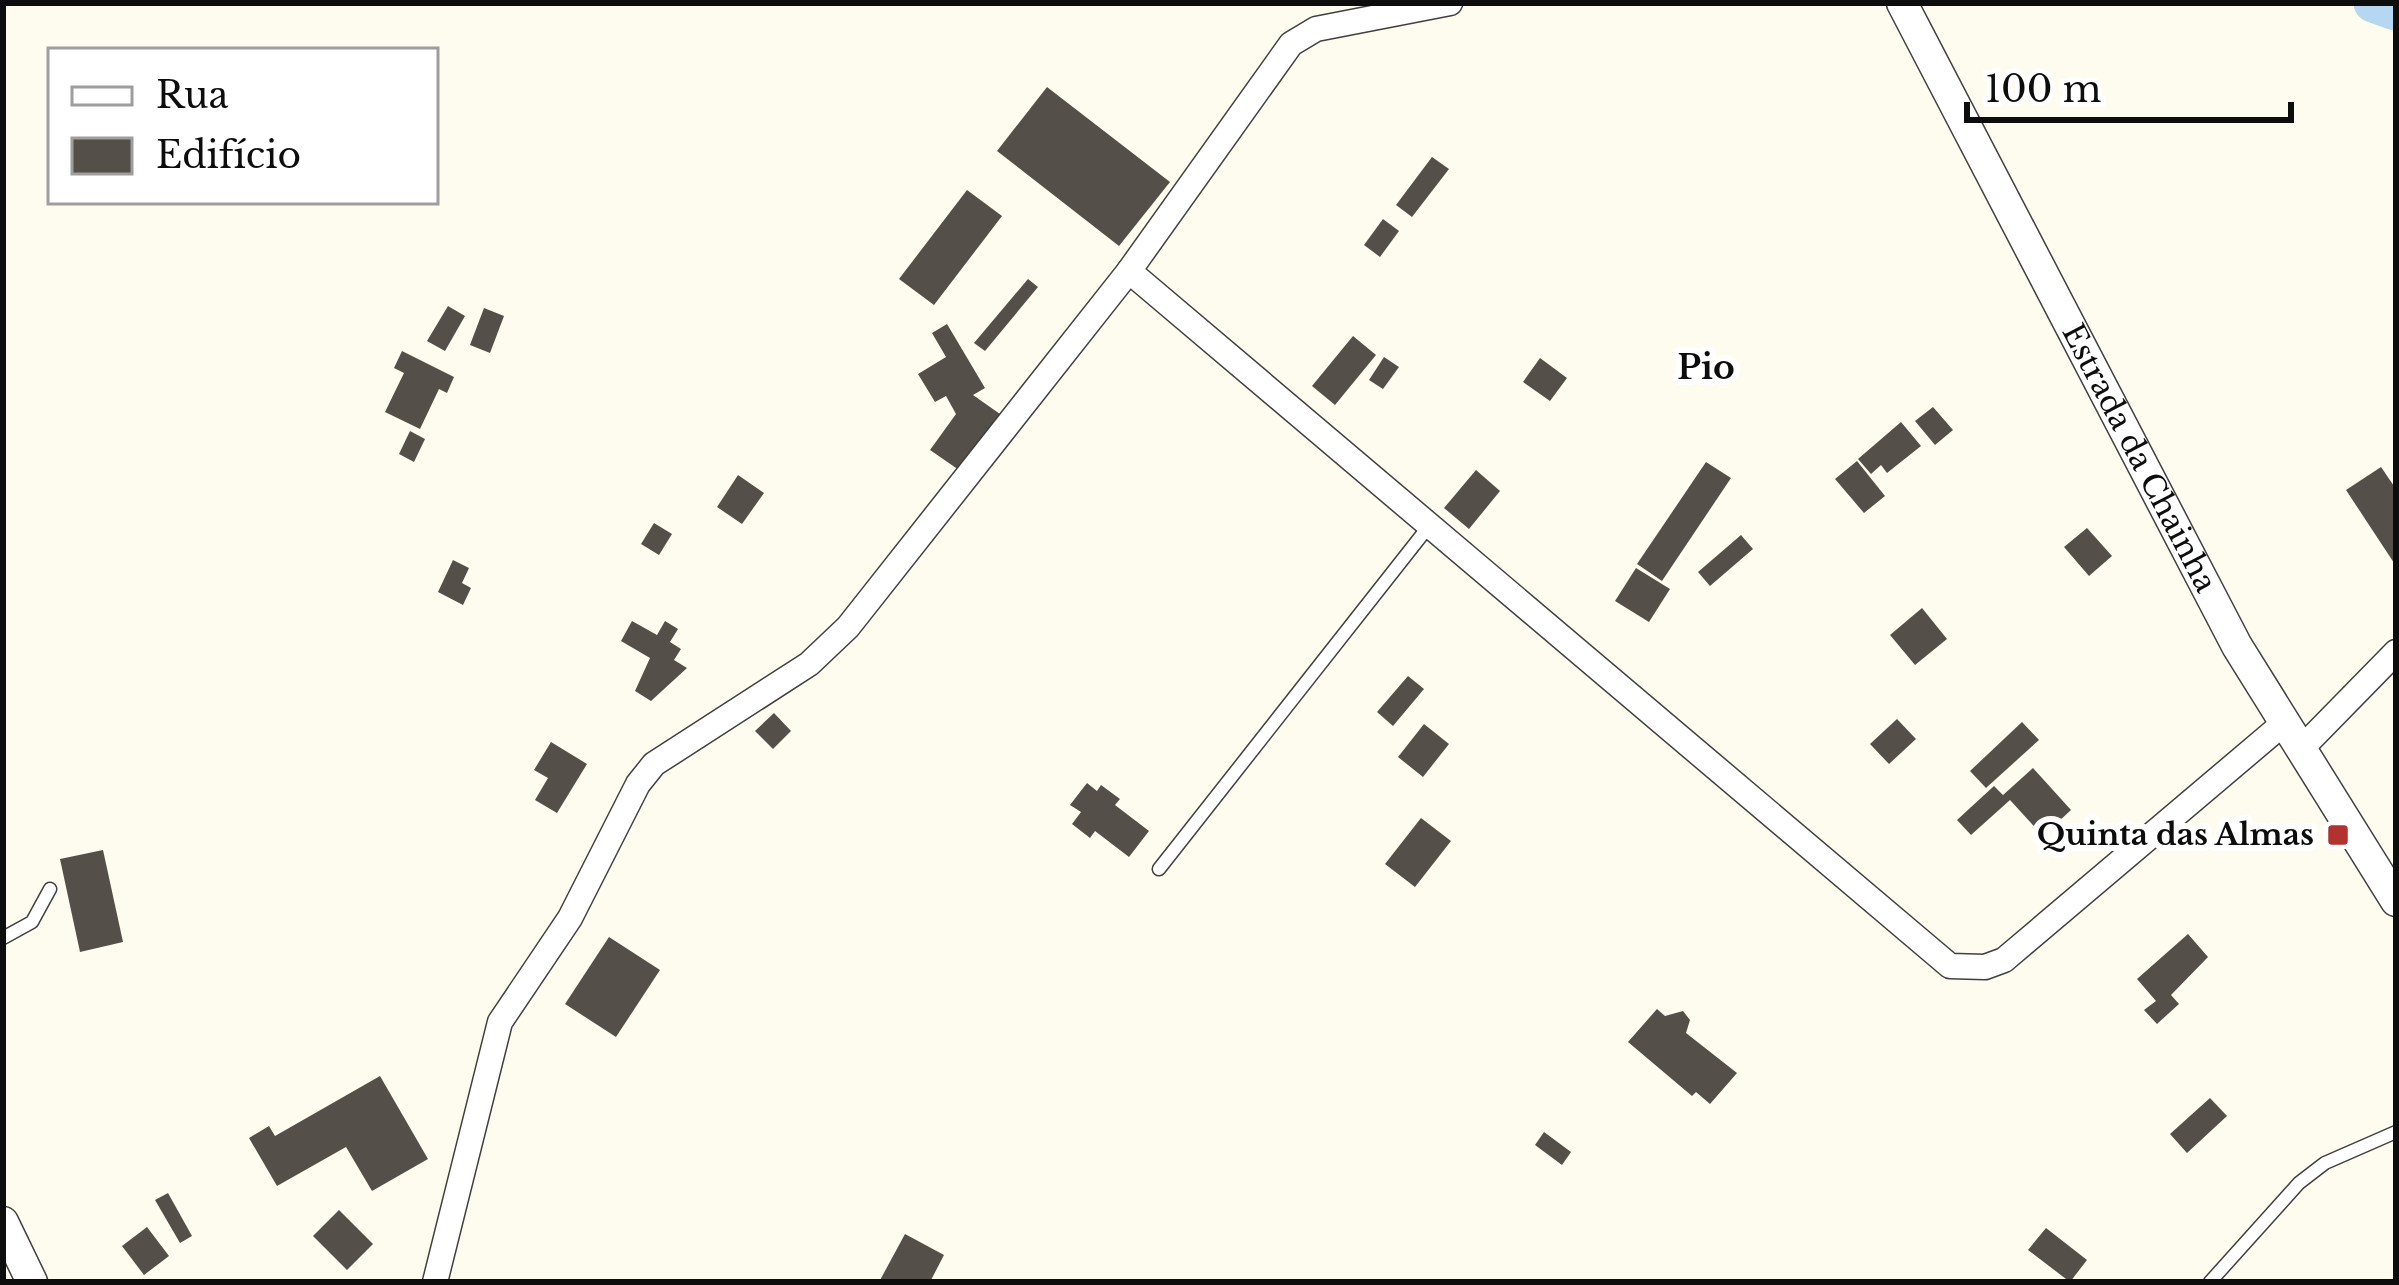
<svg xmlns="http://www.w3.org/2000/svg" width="2399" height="1285" font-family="'Libre Baskerville',serif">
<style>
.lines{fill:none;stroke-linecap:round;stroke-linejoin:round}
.river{stroke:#b6d7f1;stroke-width:39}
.building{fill:#554f4a}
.service-casing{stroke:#404040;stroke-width:15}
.minor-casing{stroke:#404040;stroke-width:27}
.tertiary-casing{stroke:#404040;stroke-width:33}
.service{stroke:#fff;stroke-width:12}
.minor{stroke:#fff;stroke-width:24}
.tertiary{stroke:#fff;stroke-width:30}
.poi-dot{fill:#b2322f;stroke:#fff;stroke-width:4.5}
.labels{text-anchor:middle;stroke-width:12;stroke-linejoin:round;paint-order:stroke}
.street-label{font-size:30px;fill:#0d0d0d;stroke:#fff}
.poi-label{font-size:30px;font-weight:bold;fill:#0d0d0d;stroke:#fff;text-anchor:end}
.neighbourhood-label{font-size:33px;font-weight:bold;fill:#0d0d0d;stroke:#fff}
</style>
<rect width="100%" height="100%" fill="#fefcee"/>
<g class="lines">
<!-- river -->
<path class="river" d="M2373 3 2396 11"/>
</g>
<!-- building -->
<g class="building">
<path d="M1047 87 1170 182 1119 246 997 151Z"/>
<path d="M1432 157 1449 169 1412 217 1396 205Z"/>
<path d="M967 190 1002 216 934 305 899 279Z"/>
<path d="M1383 219 1399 231 1380 257 1364 245Z"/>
<path d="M1028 279 1038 287 985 351 974 343Z"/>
<path d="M448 306 465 316 445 351 427 341Z"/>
<path d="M484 308 504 316 490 353 470 345Z"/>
<path d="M947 324 985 388 973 395 1000 414 959 470 930 450 956 414 946 396 935 402 918 374 946 357 932 333Z"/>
<path d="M1353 336 1376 355 1335 405 1312 386Z"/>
<path d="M402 351 454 377 447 393 439 389 420 429 385 412 404 373 394 368Z"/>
<path d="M1384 357 1399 367 1383 389 1369 380Z"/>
<path d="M1540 358 1567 378 1550 401 1523 382Z"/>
<path d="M1933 407 1953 430 1935 445 1915 421Z"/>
<path d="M1901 422 1921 446 1887 473 1881 465 1871 474 1858 459Z"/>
<path d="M410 431 425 439 414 462 399 454Z"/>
<path d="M1857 461 1885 496 1864 513 1835 479Z"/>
<path d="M1706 462 1731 478 1662 581 1637 564Z"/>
<path d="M2381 467 2396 489V566L2346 490Z"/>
<path d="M1476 470 1500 491 1469 529 1444 508Z"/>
<path d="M738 475 764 493 742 524 717 507Z"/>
<path d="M654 523 672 534 659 555 641 544Z"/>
<path d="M2087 528 2112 556 2089 576 2064 547Z"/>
<path d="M1741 535 1753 549 1710 586 1698 572Z"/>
<path d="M453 560 469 568 462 583 471 588 463 605 438 592Z"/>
<path d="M1636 568 1670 589 1649 622 1615 601Z"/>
<path d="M1922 608 1947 639 1915 665 1890 635Z"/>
<path d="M632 621 657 635 665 621 678 629 670 642 681 649 674 660 687 668 651 701 635 691 650 658 621 641Z"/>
<path d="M1408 676 1424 689 1393 726 1377 712Z"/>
<path d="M774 713 791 731 773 749 755 731Z"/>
<path d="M1897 719 1916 739 1889 764 1870 744Z"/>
<path d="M2022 722 2039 740 1986 788 1970 771Z"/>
<path d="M1424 724 1449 744 1423 777 1398 757Z"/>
<path d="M551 742 587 764 557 813 535 800 548 778 534 770Z"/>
<path d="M2033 768 2071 810 2043 836 2010 800 1971 835 1957 820 1994 786 2003 795Z"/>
<path d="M1087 783 1097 791 1101 785 1120 799 1115 805 1149 831 1129 857 1095 831 1090 838 1072 824 1081 812 1070 805Z"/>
<path d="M1421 818 1451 841 1415 887 1385 864Z"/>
<path d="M103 850 123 942 80 952 60 859Z"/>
<path d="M2188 934 2208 957 2171 995 2179 1004 2157 1024 2144 1010 2156 1001 2137 979Z"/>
<path d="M609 937 660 970 616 1037 565 1004Z"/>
<path d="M1657 1009 1665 1016 1683 1011 1690 1020 1686 1033 1737 1073 1710 1104 1696 1092 1692 1096 1628 1042Z"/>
<path d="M380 1076 428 1159 372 1191 346 1147 277 1186 249 1138 269 1126 275 1136Z"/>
<path d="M2210 1098 2227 1116 2187 1153 2170 1134Z"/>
<path d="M1544 1132 1571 1152 1562 1165 1535 1145Z"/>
<path d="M168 1193 192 1236 180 1243 155 1200Z"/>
<path d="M339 1210 373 1244 347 1270 313 1236Z"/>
<path d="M147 1227 169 1256 144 1275 122 1246Z"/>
<path d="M2046 1228 2087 1260 2070 1282 2028 1250Z"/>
<path d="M905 1234 944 1255 930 1282H879Z"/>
</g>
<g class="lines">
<defs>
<g id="service">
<path d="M1159 869 1429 526"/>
<path d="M3 938 32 922 50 889"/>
<path d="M2210 1282 2299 1183 2325 1163 2396 1132"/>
</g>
<g id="minor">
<path d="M1129 271 1950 966 1985 967 2004 960 2284 723"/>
<path d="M2300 750 2396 652"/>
<path d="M435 1282 500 1022 570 918 638 784 654 764 809 664 848 627 1129 271 1291 44 1316 29 1450 3"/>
</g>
<g id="tertiary">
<path id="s1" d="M1902 3 2237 646 2396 901"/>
<path d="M3 1222 32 1282"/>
</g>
</defs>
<!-- service casing -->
<use href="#service" class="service-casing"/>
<!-- minor casing -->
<use href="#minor" class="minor-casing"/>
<!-- tertiary casing -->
<use href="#tertiary" class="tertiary-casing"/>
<!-- service -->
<use href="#service" class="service"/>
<!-- minor -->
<use href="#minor" class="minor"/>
<!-- tertiary -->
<use href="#tertiary" class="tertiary"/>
</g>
<!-- markers -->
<rect class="poi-dot" x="2326" y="823" width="24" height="24" rx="6"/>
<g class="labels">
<!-- street labels -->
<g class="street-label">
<text dy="10" stroke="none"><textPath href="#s1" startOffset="513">Estrada da Chainha</textPath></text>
</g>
<!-- poi labels -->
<g class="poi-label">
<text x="2314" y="845">Quinta das Almas</text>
</g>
<!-- neighbourhood labels -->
<g class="neighbourhood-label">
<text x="1706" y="379">Pio</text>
</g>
</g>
<!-- border -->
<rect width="2399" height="1285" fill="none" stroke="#0d0d0d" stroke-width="12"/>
<!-- legend -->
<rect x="48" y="48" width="390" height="156" fill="#ffffff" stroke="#9e9e9e" stroke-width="3"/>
<rect x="72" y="87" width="60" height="18" fill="#ffffff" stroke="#9e9e9e" stroke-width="3"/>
<text x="156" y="108" font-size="36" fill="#0d0d0d">Rua</text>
<rect x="72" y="138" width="60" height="36" fill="#554f4a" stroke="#9e9e9e" stroke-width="3"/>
<text x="156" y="168" font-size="36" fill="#0d0d0d">Edifício</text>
<!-- scale -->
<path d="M1967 102v18h324v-18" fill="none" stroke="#0d0d0d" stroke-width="6"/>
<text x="1985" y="102" font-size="36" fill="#0d0d0d" stroke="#ffffff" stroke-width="9" paint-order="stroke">100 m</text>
</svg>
